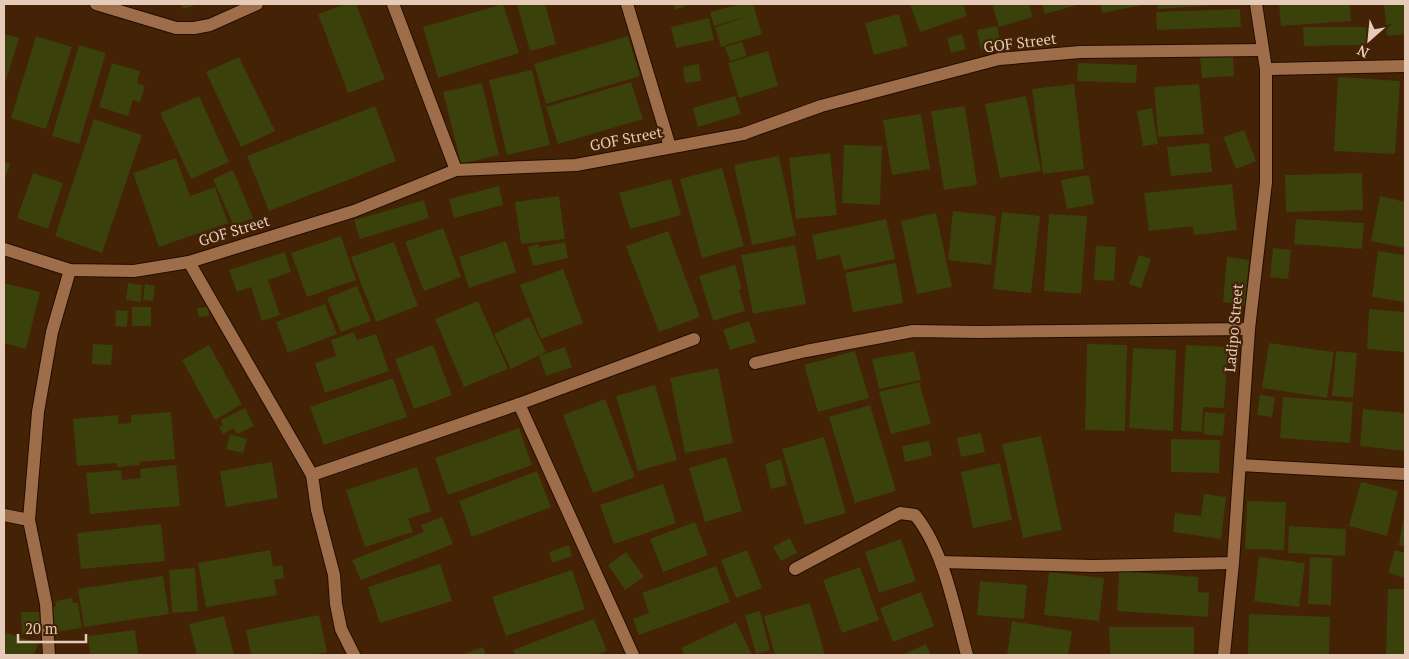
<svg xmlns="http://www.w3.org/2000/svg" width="1409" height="659" font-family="'PT Serif',serif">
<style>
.building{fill:#3a410b}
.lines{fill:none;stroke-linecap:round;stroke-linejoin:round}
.minor-casing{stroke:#240d00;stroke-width:14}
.minor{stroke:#9e6d4a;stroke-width:12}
.labels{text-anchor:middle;stroke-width:4.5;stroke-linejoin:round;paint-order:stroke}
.street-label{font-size:15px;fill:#e6cbb9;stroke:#432206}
</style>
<rect width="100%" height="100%" fill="#432206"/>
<!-- building -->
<g class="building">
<path d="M181 4H199L183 9Z"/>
<path d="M346 4H356L385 79 348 93 318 14Z"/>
<path d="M503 4 519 53 438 78 423 27Z"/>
<path d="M517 4H545L556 44 530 51Z"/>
<path d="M673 4H690L675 10Z"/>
<path d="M741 4H753L762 34 721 47 715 27 753 15 714 26 710 12Z"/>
<path d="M910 4H963L967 16 920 32Z"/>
<path d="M992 4H1029L1033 17 999 27Z"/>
<path d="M1042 4H1081L1045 14Z"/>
<path d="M1100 4H1143V5L1102 13Z"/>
<path d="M1158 4H1218V5L1158 9Z"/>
<path d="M1279 4H1350L1351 21 1281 26Z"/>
<path d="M1384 4H1405V34L1387 36Z"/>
<path d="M1240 9 1241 27 1157 30 1156 12Z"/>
<path d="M899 14 908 46 874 55 865 23Z"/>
<path d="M709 18 714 40 676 48 671 27Z"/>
<path d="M997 26 1001 46 981 50 977 30Z"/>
<path d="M1303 27H1366V45L1304 46Z"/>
<path d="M4 34 19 38 4 87Z"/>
<path d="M962 34 966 49 951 53 947 38Z"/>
<path d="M36 36 72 47 46 129 11 118Z"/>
<path d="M628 36 640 76 546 104 534 64Z"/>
<path d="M742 42 747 56 730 61 725 47Z"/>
<path d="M79 45 106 53 79 144 52 136Z"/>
<path d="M768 51 778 86 739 98 728 63Z"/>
<path d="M1233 55 1234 76 1202 78 1200 57Z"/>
<path d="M239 57 275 131 241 147 206 72Z"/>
<path d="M112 63 140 71 137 83 145 86 140 102 133 100 128 116 99 107Z"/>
<path d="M1078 63 1137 65 1136 83 1077 81Z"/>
<path d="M699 64 701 81 685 83 683 67Z"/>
<path d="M532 70 550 145 507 155 489 80Z"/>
<path d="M1338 77 1400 81 1395 154 1334 151Z"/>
<path d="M631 82 643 119 558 144 546 107Z"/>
<path d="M482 83 499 155 461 164 443 92Z"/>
<path d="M1074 84 1084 169 1043 174 1032 89Z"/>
<path d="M1199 84 1204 134 1158 137 1154 87Z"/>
<path d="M199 96 229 162 191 179 160 113Z"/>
<path d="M735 96 741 114 698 127 693 108Z"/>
<path d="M1026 96 1041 171 1000 178 985 104Z"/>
<path d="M375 106 396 161 269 211 247 156Z"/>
<path d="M965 106 977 185 944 190 931 111Z"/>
<path d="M1152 108 1158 144 1143 146 1137 111Z"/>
<path d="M921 114 930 169 892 175 883 120Z"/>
<path d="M94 119 142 135 102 253 55 236Z"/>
<path d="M1244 130 1256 161 1236 169 1223 137Z"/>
<path d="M1209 143 1212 172 1171 176 1167 147Z"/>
<path d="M844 145 882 146 880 205 842 203Z"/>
<path d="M830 153 837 215 796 219 789 158Z"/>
<path d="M779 156 796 236 752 245 734 165Z"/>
<path d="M176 158 190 196 215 187 228 223 159 247 133 173Z"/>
<path d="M4 161 10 164 4 181Z"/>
<path d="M722 168 744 246 702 258 680 179Z"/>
<path d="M233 170 253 218 234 226 213 179Z"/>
<path d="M33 173 63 183 48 229 17 218Z"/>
<path d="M1362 173 1363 210 1286 212 1285 175Z"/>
<path d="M1089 175 1094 204 1067 209 1061 180Z"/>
<path d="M671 179 681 215 630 229 619 193Z"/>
<path d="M1232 184 1237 230 1194 235 1193 226 1149 231 1144 193Z"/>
<path d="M499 186 503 205 454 218 449 199Z"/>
<path d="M559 196 565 239 521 244 515 202Z"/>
<path d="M1380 196 1405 202V248L1371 241Z"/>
<path d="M424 200 429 218 360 239 354 220Z"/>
<path d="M953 211 996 216 991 265 948 260Z"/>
<path d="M1002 212 1040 216 1031 293 993 289Z"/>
<path d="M936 213 952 287 917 294 901 221Z"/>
<path d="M1049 214 1087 216 1081 294 1044 291Z"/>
<path d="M886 219 895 259 844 270 840 255 817 260 812 235Z"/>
<path d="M1296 219 1364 223 1362 249 1294 244Z"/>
<path d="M443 228 461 277 424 291 405 242Z"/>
<path d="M668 231 700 317 659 332 626 246Z"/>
<path d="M341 236 356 280 307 297 291 253Z"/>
<path d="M506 241 516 272 469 288 459 257Z"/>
<path d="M394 242 418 306 376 322 351 257Z"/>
<path d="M565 242 568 258 533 266 528 247 539 244V247Z"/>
<path d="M795 245 806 304 753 314 741 255Z"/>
<path d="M1096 246 1116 247 1114 281 1094 280Z"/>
<path d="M1273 248 1291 250 1288 279 1270 277Z"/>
<path d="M1378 251 1405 255V302L1372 297Z"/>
<path d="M285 252 291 272 268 280 280 315 262 321 251 287 237 292 229 270Z"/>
<path d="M1139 255 1151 259 1141 288 1129 284Z"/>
<path d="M1227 257 1249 260 1245 305 1223 302Z"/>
<path d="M896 263 903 303 853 312 845 273Z"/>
<path d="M735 265 742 289 739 290 745 311 713 321 699 276Z"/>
<path d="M563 269 583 323 541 339 520 285Z"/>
<path d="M4 283 40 292 26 349 4 343Z"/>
<path d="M128 283 142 285 141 302 126 300Z"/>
<path d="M145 284 155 286 153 301 143 300Z"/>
<path d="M357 286 371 321 341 332 327 298Z"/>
<path d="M478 301 508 369 464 387 435 319Z"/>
<path d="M325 304 337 334 288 353 276 322Z"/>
<rect x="132" y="307" width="19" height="19"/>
<path d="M208 307 209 316 199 317 197 308Z"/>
<path d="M1369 309 1405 312V352L1367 349Z"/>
<path d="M116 310 128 311 127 327 115 326Z"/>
<path d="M529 317 546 352 511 369 494 334Z"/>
<path d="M749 321 756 342 730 350 723 330Z"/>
<path d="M354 332 357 340 376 334 389 371 325 393 315 363 336 356 331 340Z"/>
<path d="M1269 343 1334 352 1327 398 1262 388Z"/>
<path d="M93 344 113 345 111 365 92 364Z"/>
<path d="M1087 344 1127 345 1125 431 1085 430Z"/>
<path d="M209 345 242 404 215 420 182 360Z"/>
<path d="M433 345 452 395 414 409 395 359Z"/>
<path d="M1186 345 1228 347 1224 408 1203 407 1202 432 1181 431Z"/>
<path d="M565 347 572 367 546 376 539 356Z"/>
<path d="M1133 348 1176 350 1173 431 1129 428Z"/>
<path d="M855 351 869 398 818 412 804 365Z"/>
<path d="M914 351 921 380 879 389 872 359Z"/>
<path d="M1336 351 1357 353 1353 398 1332 396Z"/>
<path d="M718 368 733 443 685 453 670 378Z"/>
<path d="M393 378 407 417 324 445 310 407Z"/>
<path d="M919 382 931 424 891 434 879 392Z"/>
<path d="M655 385 677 460 638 471 616 396Z"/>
<path d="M1260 395 1275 397 1272 417 1257 415Z"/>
<path d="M1283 397 1353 402 1350 443 1280 438Z"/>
<path d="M605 399 635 477 593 493 563 415Z"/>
<path d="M870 405 896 491 855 503 829 417Z"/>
<path d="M245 408 254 426 237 434 234 428 223 434 219 427 223 425 221 420Z"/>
<path d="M1363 409 1405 413V451L1360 446Z"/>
<path d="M171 412 175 459 139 462 140 465 117 467V463L77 466 73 419 118 415 119 424 131 423V415Z"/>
<path d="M1205 412 1225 414 1223 436 1203 434Z"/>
<path d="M519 428 532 465 448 495 435 458Z"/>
<path d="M981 433 985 452 961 457 957 438Z"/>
<path d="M230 434 247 439 243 453 226 449Z"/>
<path d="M1041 436 1062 530 1023 538 1002 444Z"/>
<path d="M824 437 846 513 805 525 782 449Z"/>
<path d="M1171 439 1220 440 1219 473 1171 472Z"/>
<path d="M929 441 932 456 905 462 902 446Z"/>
<path d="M726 457 742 511 705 522 689 468Z"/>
<path d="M781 459 787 485 771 489 765 464Z"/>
<path d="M272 462 278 498 226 507 220 471Z"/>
<path d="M1000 463 1012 520 973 528 961 472Z"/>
<path d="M176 465 180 506 90 514 86 473 121 470 122 480 141 478 140 469Z"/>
<path d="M417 467 431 511 408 519 413 532 365 547 346 490Z"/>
<path d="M537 471 551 507 472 537 459 501Z"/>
<path d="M1361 482 1398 491 1387 536 1349 526Z"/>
<path d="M663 484 676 523 614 544 600 505Z"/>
<path d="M1204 494 1226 497 1221 539 1173 532 1175 513 1201 516Z"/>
<path d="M1247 501 1286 502 1284 550 1245 549Z"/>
<path d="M1404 515H1405V547L1399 545Z"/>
<path d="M442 517 453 544 361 580 352 560 424 532 421 525Z"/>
<path d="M695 522 708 555 663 572 650 539Z"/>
<path d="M161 524 165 561 81 569 77 533Z"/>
<path d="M1289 526 1346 529 1345 556 1288 553Z"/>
<path d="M790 538 797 553 781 561 773 547Z"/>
<path d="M901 539 916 581 879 593 865 552Z"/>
<path d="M569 545 572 556 552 563 549 552Z"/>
<path d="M270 550 273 567 282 565 284 578 274 580 277 595 206 607 198 563Z"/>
<path d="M747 550 762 588 736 598 721 560Z"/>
<path d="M1395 550 1405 553V578L1388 573Z"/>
<path d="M626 552 644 577 625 590 608 565Z"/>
<path d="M1259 557 1305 563 1299 607 1254 601Z"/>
<path d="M1310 557 1332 558 1331 605 1308 604Z"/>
<path d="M440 564 452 601 380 623 368 587Z"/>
<path d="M716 566 730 602 639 635 633 619 649 613 642 593Z"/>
<path d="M860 567 879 620 842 633 823 580Z"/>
<path d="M195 568 198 611 172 613 169 570Z"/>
<path d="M572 570 585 609 506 636 492 597Z"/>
<path d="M1119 571 1198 577V592L1209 593 1208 617 1117 611Z"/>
<path d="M1049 572 1104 578 1099 621 1044 615Z"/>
<path d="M163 576 169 614 84 627 78 589Z"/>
<path d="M980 581 1027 585 1024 619 977 615Z"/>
<path d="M1388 589H1405V655H1386Z"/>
<path d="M921 592 934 626 893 642 880 608Z"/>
<path d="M72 598 73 603H78L82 628 55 632 51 607 56 606 55 601Z"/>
<path d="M810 603 825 655H775L764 616Z"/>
<path d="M760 611 770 650 756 654 745 615Z"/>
<path d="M21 612H42V635H22Z"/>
<path d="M1249 614 1330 617 1329 655H1248Z"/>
<path d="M319 615 327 652 310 655H251L246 630Z"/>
<path d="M224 616 234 655H197L189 624Z"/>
<path d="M594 619 607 651 596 655H515L513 650Z"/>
<path d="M1012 621 1072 631 1068 655H1007Z"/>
<path d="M736 622 752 655H685L681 648Z"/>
<path d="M1109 627H1194V655H1110Z"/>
<path d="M135 630 138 655H90L88 636Z"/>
<path d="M6 633 38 643 34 655H4V640Z"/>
<path d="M926 644 931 655H902Z"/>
<path d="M483 647 486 655H461Z"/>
</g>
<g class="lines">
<defs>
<g id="minor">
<path d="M96 4 176 28H194L210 25 257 4"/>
<path d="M393 4 456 170"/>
<path d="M627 4 670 147"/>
<path d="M1266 69 1405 66"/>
<path d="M4 249 70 270 134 271 189 262 354 211 456 170 576 165 743 134 821 106 999 59 1080 52 1262 50"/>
<path d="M189 262 312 475 317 510 334 575 336 604 341 629 354 655"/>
<path d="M755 363 806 351 913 331 979 332 1249 329"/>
<path d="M519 404 633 655"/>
<path d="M1240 465 1405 474"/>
<path d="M312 475 519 404 694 339"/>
<path d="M4 515 29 520"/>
<path d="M941 562 1093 566 1233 563"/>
<path d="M795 569 900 513 915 515C944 550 955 611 967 655"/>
<path d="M49 655 46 604 29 520 38 412 52 332 70 270"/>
<path d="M1224 655 1233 563 1249 329 1266 182V69L1256 4"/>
</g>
</defs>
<!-- minor casing -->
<use href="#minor" class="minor-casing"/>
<!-- minor -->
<use href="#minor" class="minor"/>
</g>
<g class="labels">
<!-- street labels -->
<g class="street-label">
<text transform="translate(1020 43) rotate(-7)" y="5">GOF Street</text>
<text transform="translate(626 139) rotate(-11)" y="5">GOF Street</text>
<text transform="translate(234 231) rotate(-17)" y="5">GOF Street</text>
<text transform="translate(1234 328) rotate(-85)" y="5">Ladipo Street</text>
</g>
</g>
<!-- border -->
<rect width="1409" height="659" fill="none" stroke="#e6cbb9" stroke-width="10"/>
<!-- north arrow -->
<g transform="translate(1369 40) rotate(207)" stroke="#432206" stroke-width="4" paint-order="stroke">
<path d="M0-4L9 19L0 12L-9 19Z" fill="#e6cbb9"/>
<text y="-8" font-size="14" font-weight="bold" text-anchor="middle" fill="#e6cbb9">N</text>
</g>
<!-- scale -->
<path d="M18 634v8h68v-8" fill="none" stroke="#e6cbb9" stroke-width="2.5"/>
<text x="25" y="634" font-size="15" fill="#e6cbb9" stroke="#432206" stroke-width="4" paint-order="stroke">20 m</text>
</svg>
